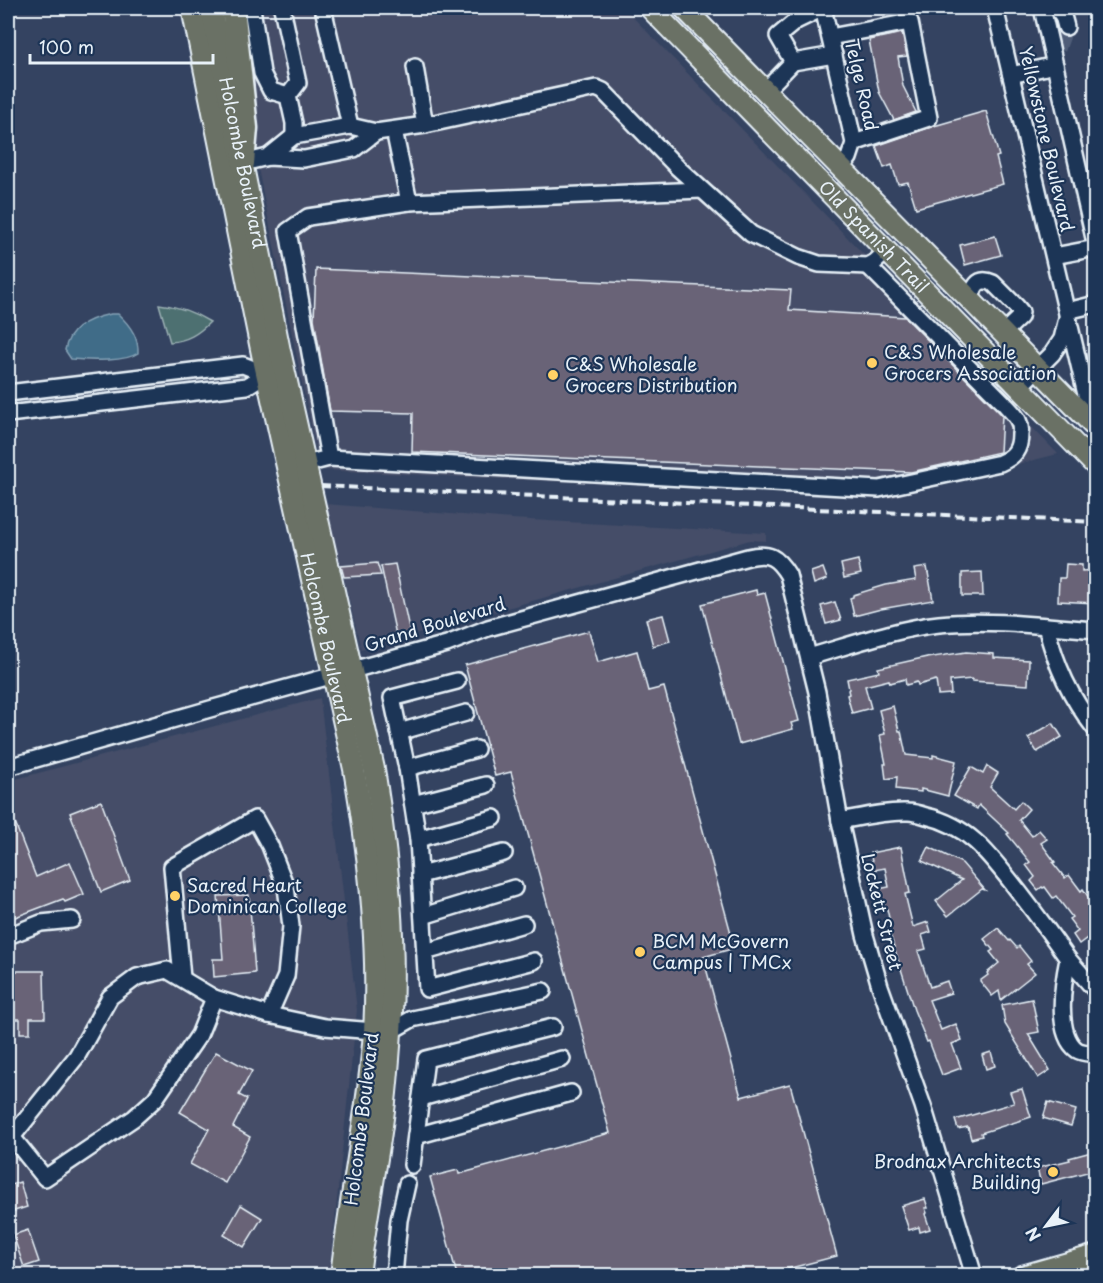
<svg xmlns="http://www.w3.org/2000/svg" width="1103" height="1283" font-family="'Playpen Sans',sans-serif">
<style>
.built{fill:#444d68}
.green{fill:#4e7071;stroke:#9bb0b4;stroke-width:1.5}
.water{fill:#416c88;stroke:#84a1b5;stroke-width:1.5}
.building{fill:#696477;stroke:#e8f1f8;stroke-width:1.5}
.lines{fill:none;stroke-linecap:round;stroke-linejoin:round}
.minor-tunnel{stroke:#4f5d78;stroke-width:15;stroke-dasharray:15 8;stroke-linecap:butt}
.minor-casing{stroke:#e8f1f8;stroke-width:20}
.major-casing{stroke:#e8f1f8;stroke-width:24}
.highway-casing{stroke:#e8f1f8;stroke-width:27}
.minor{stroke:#1d3557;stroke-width:15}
.major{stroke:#6a7165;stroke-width:20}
.highway{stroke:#6a7165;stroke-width:22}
.rail{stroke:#e8f1f8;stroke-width:4;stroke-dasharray:9 4.5;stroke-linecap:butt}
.poi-dot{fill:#ffd166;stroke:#1d3557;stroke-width:2}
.labels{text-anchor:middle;stroke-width:4.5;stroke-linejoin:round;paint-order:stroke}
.street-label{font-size:18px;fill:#e8f1f8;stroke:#1d3557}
.poi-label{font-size:18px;fill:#e8f1f8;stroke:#1d3557;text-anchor:start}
</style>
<rect width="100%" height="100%" fill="#344361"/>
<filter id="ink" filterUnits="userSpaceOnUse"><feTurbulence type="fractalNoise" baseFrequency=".0167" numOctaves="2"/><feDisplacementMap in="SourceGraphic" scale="12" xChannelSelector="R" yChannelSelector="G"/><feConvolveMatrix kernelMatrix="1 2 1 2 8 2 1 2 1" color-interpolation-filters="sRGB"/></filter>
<g filter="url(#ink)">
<!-- built -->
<g class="built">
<path d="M225 8H624L1058 454 935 485 892 498 320 470Z"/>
<path d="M326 504 513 519 766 533V541L750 540 361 649Z"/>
<path d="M320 698 357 1010 329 1275 8 1276V781Z"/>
</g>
<!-- green -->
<path class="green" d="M159 304C178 306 194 312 210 322 198 334 187 341 170 342Z"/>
<!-- water -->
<path class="water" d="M111 314H118C129 324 139 338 138 353 124 363 88 360 71 359L65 350C69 327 91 318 111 314Z"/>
<!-- building -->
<g class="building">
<path d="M902 33 907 56 898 57 903 86 916 112 894 120 879 92 869 40Z"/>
<path d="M986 111 999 156 996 157 1003 184 916 208 908 182 898 184 892 165 884 168 876 146 934 126Z"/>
<path d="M995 236 1001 255 965 265 960 245Z"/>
<path d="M316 269 791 290 789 310 905 317 1002 415 1000 452 911 472 412 452 413 413 330 411 314 319Z"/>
<path d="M858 560 861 574 844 578 841 564Z"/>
<path d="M377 563 381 575 344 577 341 566Z"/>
<path d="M395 564 410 633 396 635 381 566Z"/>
<path d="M1066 564 1082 565V571L1095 570V603L1058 601 1059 578H1065Z"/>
<path d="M927 567 933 600 881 609 854 616 850 598 853 597V595L886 585 916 580 914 569Z"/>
<path d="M823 568 827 579 814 584 811 572Z"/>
<path d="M982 572 983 596H962V573Z"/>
<path d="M756 590 757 595 765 593 799 721 791 723 793 729 739 744 702 604Z"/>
<path d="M835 602 841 620 826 624 821 606Z"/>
<path d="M663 615 670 641 653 646 646 619Z"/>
<path d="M589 631 598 662 637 651 648 691 664 687 735 948 703 957 741 1097 790 1084 837 1256 764 1275H457L430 1177 458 1170 459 1174 610 1133 511 772 495 776 465 665Z"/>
<path d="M966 652 994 654V658L1029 660 1028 685 972 681V679L950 681 951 694 938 695 936 680 918 685 917 682 906 685 905 679 890 683 889 680 865 686 871 708 852 713 847 695 849 694 848 690 849 689 847 679 879 672 878 668 927 657V658Z"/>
<path d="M893 706 899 731H901L906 755 933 758V755L956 761 948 796 921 789V792L896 789 897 777 886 779 884 764H886L880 735 885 734 879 710Z"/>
<path d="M1053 723 1062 737 1037 752 1028 738Z"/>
<path d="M987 766 998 773 990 787 1014 809 1021 801 1029 809 1019 820 1032 836 1039 830 1047 839 1041 843 1055 862 1053 863 1065 878 1069 875 1081 891 1083 889 1091 901 1095 898V932L1079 944 1073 935 1078 931 1069 919 1072 917 1056 896 1053 898 1045 887 1043 888 1042 887 1038 890 1031 881 1035 877 1026 865 1030 862 1007 834 1009 833 979 805 977 809 954 796 971 767 983 774Z"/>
<path d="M101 801 130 880 101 892 70 813Z"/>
<path d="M8 805 36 877 70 862 84 894 65 902 63 899 10 919 8 911Z"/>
<path d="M901 847 910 893 905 894 913 927 928 922 931 932 922 935 926 949 918 951 930 987 947 981 951 993 929 1000 941 1030 956 1024 962 1040 952 1044 961 1068 942 1075 929 1041 927 1042 914 1010 888 928 891 927 887 909H885L883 901H881L878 889 889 887 885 868 874 870 870 853Z"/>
<path d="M929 847 962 863 985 890 982 889 948 916 936 901 962 880 922 861Z"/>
<path d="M249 895 255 973 214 977 213 959H223L218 896Z"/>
<path d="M998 928 1009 941 1010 940 1017 948 1019 946 1031 961 1027 964 1035 973 1001 1000 999 991 992 996 980 981 988 975 987 973 999 963 990 952 993 950 984 939Z"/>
<path d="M8 971H44L45 1018H30V1033H20V1019H8Z"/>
<path d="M1032 999 1039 1032 1028 1034 1050 1070 1038 1078 1005 1024 1002 1005Z"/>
<path d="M216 1052 252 1071 239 1095 247 1099 233 1127 250 1137 225 1183 190 1164 209 1129 180 1112Z"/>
<path d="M991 1052 995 1066 986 1069 982 1055Z"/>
<path d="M1022 1089 1031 1117 981 1133 982 1136 971 1139 968 1127 958 1129 955 1120 1014 1103 1010 1092Z"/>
<path d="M1048 1102 1076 1110 1071 1126 1043 1118Z"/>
<path d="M1095 1151V1170L1041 1184 1037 1168 1070 1160 1069 1158Z"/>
<path d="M20 1182 27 1207 8 1213V1186Z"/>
<path d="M925 1199 928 1208H925L927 1213 925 1214 930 1229 920 1232 919 1227 909 1230 901 1206Z"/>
<path d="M241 1205 262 1218 244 1247 224 1235Z"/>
<path d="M28 1230 39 1262 24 1267 13 1235Z"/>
</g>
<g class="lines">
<!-- minor-tunnel -->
<path class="minor-tunnel" d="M1058 49 1066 27"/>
<defs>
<g id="minor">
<path d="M252 8 262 73 271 91 288 96"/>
<path d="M282 8 298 83 288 96 294 123V136"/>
<path d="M323 8 350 126"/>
<path d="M823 8 854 143 849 158 840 167"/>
<path d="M995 8 1088 403 1096 422"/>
<path d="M1042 8 1096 247"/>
<path d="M1057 8 1063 16 1066 27"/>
<path d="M830 37 910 22 929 118 854 143"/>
<path d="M793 62 778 36 796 21 823 8"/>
<path d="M415 67 425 125 596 88 603 91 678 168 751 234 798 257 819 264 868 266 875 262 887 251"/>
<path d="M1011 75 1055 65"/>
<path d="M765 91 793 62 834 55"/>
<path d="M268 157 294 136 350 126 376 132 425 125"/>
<path d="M243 163 268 157 304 159 354 149 376 132"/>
<path d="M409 202 702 190"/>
<path d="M1054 256 1096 248"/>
<path d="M971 301C973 288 977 276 993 283L1016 306 1021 312 1020 317 1002 334"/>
<path d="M1067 311 1096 304"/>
<path d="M1019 387 1052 354 1062 339 1067 318"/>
<path d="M8 393 243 365 266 374"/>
<path d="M8 414 247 386 266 374 275 372"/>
<path d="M329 458 879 489 1000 463C1014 457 1020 450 1020 434 1021 430 1020 424 1018 420 1015 414 1008 408 1003 402L868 266"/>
<path d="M306 464 329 458 288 231 308 217 409 202 394 130"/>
<path d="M1046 626C1056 666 1070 697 1096 730"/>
<path d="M809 657C851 645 895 629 939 624 989 619 1045 626 1096 630"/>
<path d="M457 681 392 698 407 768 418 839 427 989 534 961"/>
<path d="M399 732 466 713"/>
<path d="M8 767 210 709 447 644 488 628 748 557C769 552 777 557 788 575L817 692 840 821 865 935 880 986 923 1106 974 1276"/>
<path d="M407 768 476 749"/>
<path d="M413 804 486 785"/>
<path d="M840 821C862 817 885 811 908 812 914 812 920 814 926 816 971 826 992 858 1019 892 1036 914 1052 936 1068 959 1063 983 1055 1034 1077 1050 1082 1053 1089 1053 1096 1054"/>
<path d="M418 839 494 818"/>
<path d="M420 875 504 853"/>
<path d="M423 916 514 888"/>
<path d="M8 936 41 923 72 920"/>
<path d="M425 952 524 924"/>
<path d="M1068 959 1096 991"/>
<path d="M182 978 172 867 255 819 270 846 286 887 291 926 286 976 269 1015"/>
<path d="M421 1098 562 1059"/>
<path d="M416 1136 571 1093"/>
<path d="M12 1137 45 1178 134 1118 155 1099 199 1035 214 998"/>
<path d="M8 1140 12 1137 77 1056 110 997 137 977 167 970 214 998 269 1015 325 1027 374 1031H391L412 1019 543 991"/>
<path d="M412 1165 426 1059 553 1027"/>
<path d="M394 1276 399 1220 407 1184"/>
</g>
<g id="major">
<path id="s1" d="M192 8 262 354 354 769C369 856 379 944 374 1032 368 1114 350 1194 341 1276"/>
<path id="s2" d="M211 8 280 351 374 769C388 856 397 944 391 1032 389 1061 387 1090 383 1118 376 1171 365 1223 359 1276"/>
<path id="s3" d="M650 8 1096 466"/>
<path d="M684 8 1096 428"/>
<path d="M1022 1276 1096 1255"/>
</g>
<path id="highway" d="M233 8 246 128 243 163"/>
</defs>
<!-- minor casing -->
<use href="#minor" class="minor-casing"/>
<!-- major casing -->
<use href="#major" class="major-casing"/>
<!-- highway casing -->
<use href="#highway" class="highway-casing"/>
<!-- minor -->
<use href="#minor" class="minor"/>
<!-- major -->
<use href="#major" class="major"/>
<!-- highway -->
<use href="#highway" class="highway"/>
<!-- rail -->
<path class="rail" d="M321 486 1096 522"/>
</g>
</g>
<!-- markers -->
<g class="poi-dot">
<circle cx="872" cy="363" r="6"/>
<circle cx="553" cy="375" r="6"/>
<circle cx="175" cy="896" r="6"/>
<circle cx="640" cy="952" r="6"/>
<circle cx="1053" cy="1172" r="6"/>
</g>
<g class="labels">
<!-- street labels -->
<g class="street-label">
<text transform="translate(861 85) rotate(77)" y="6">Telge Road</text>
<text transform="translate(1046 139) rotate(77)" y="6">Yellowstone Boulevard</text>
<text dy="6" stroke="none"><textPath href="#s2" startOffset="158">Holcombe Boulevard</textPath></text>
<text dy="6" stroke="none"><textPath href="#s3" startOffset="320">Old Spanish Trail</textPath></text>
<text transform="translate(435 625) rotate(-17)" y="6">Grand Boulevard</text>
<text dy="6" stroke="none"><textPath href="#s1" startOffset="644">Holcombe Boulevard</textPath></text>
<text transform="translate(881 912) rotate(76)" y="6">Lockett Street</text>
<text transform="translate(362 1119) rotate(-83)" y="6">Holcombe Boulevard</text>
</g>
<!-- poi labels -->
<g class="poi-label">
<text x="884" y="359">C&amp;S Wholesale<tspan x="884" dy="21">Grocers Association</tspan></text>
<text x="565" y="371">C&amp;S Wholesale<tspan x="565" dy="21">Grocers Distribution</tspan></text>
<text x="187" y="892">Sacred Heart<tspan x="187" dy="21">Dominican College</tspan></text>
<text x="652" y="948">BCM McGovern<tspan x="652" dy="21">Campus | TMCx</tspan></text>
<text x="1041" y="1168" text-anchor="end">Brodnax Architects<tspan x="1041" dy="21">Building</tspan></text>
</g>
</g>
<!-- margin -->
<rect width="1103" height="1283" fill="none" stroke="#1d3557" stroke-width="30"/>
<rect x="15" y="15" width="1073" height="1253" fill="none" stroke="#e8f1f8" stroke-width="2" filter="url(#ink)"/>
<!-- north arrow -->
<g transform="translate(1046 1226) rotate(238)" stroke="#1d3557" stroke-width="4.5" paint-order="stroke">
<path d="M0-4.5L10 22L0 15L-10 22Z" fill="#e8f1f8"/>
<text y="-9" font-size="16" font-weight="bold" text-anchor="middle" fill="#e8f1f8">N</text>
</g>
<!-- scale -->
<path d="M30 54v9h183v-9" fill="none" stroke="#e8f1f8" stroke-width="3"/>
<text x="39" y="54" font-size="18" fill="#e8f1f8" stroke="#1d3557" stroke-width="4.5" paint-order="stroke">100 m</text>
</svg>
